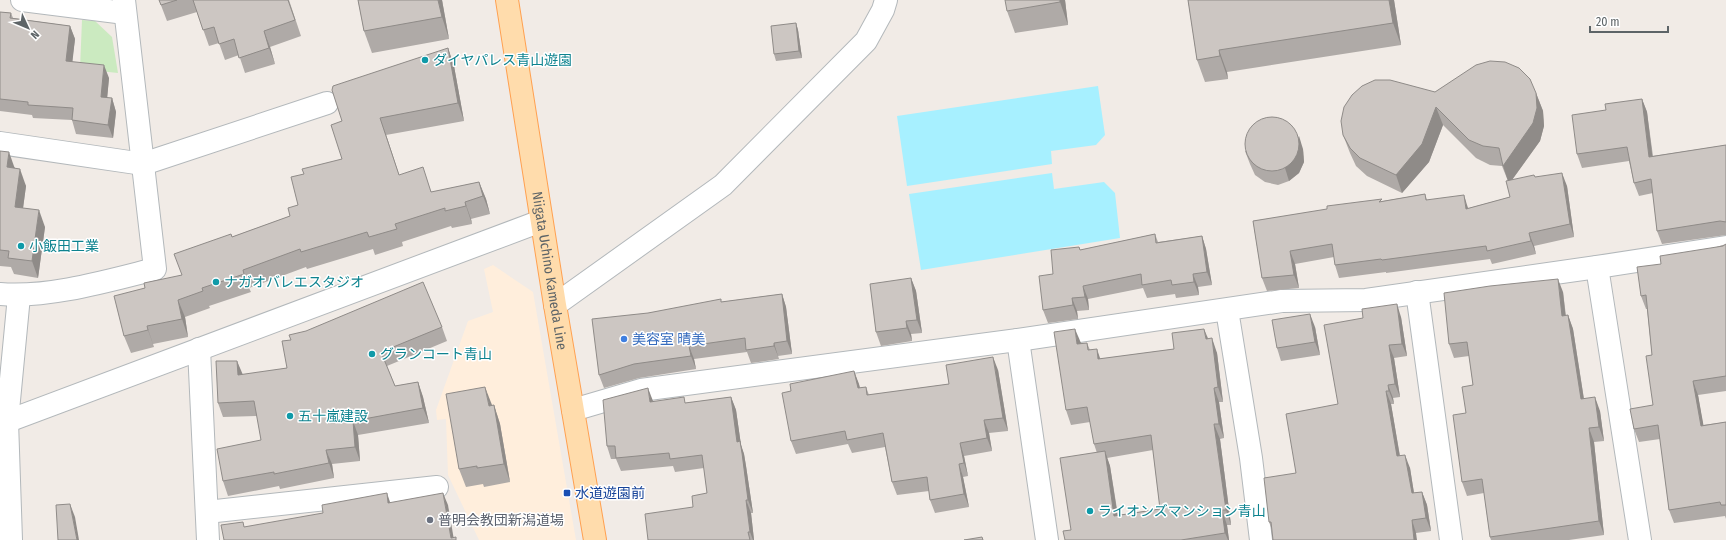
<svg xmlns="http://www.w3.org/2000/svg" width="1726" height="540" font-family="'Fira Sans Condensed','Noto Sans JP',sans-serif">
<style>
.commercial{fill:#ffeedc}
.green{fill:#cbeac0}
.water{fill:#a7f0ff}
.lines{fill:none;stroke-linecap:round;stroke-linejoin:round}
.minor-casing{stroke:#b3b8bb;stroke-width:24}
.major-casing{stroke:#ffa050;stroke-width:24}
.minor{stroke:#fff;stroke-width:22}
.major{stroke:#ffdcac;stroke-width:22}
.wall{fill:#afaaa7;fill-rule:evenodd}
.shaded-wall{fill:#8f8b88}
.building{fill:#ccc6c2;stroke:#8f8b88}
.culture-dot{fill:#0f9aa8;stroke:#fff;stroke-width:1.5}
.shop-dot{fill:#3f7fe0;stroke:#fff;stroke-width:1.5}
.transit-dot{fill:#1a4fb4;stroke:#fff;stroke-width:1.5}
.worship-dot{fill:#6b7280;stroke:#fff;stroke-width:1.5}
.labels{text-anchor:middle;stroke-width:3;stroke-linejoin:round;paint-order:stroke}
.culture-label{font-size:14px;fill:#0d838f;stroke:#fff;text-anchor:start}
.street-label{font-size:14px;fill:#5d6467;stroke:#fff}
.shop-label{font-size:14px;fill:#366cbe;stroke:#fff;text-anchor:start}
.transit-label{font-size:14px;fill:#164399;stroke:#fff;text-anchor:start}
.worship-label{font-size:14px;fill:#5b616d;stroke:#fff;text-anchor:start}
</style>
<rect width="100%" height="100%" fill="#f1ebe6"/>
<!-- commercial -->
<path class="commercial" d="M493 265 533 292 576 540H479L448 475 446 419 437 420 436 410 468 321 493 312 484 269Z"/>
<!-- green -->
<path class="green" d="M82 20 95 21 112 37 118 73 80 69Z"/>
<!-- water -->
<g class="water">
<path d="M1098 86 1105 135 1096 145 1051 151 1052 164 907 186 897 116Z"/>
<path d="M1052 173 1054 189 1104 182 1115 193 1120 238 921 270 909 194Z"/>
</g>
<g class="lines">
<defs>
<g id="minor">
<path d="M22 0 125 13"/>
<path d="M0 143 143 164 327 103"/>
<path d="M1597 267 1640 540"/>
<path d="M1417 292 1451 540"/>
<path d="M0 294C49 298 107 281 155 269L124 0"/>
<path d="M555 305 723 185 866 41 883 10 886 0"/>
<path d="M1227 310 1251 458 1261 540"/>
<path d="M1018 340 1047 540"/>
<path d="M199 349 208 540"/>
<path d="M573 410 641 390 1018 340 1282 301 1366 300 1597 267 1726 247"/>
<path d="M0 424 541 221"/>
<path d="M207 512 437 487"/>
<path d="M11 540 7 421 19 296"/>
</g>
<g id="major">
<path id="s1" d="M507 0 555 305 595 540"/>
</g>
</defs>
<!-- minor casing -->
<use href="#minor" class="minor-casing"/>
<!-- major casing -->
<use href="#major" class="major-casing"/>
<!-- minor -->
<use href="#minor" class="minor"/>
<!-- major -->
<use href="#major" class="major"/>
</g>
<!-- wall -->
<g class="wall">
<path d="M159 0H289L301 36 270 47 275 64 245 73 239 55 225 60 219 43 209 46 197 12 167 21Z"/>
<path d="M358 0H442L449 39 372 53 364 31Z"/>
<path d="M1065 0 1068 25 1015 33 1007 11Z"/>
<path d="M1188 0H1394L1401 45 1227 72 1228 79 1205 82 1197 60Z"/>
<path d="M0 12 11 13 13 18 70 26 75 39 72 62 109 78 107 98H112L116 112 113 138 76 134 72 120 33 118 32 115 0 111Z"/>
<path d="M796 23 798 30 802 58 776 61 774 54Z"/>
<path d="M448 48 454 66 464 121 386 135 399 175 432 192 479 182 486 199 490 214 471 219 472 224 452 228 451 226 402 242 403 246 375 255 373 249 307 269 306 267 249 288 251 292 209 306 210 308 185 317 188 337 153 344 154 347 131 353 124 336 145 288 182 275 232 237 290 216 298 205 304 174 342 159V121Z"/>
<path d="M1435 92 1536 93 1543 111 1544 126 1540 141 1512 180 1535 177 1567 186 1574 237 1534 246 1536 254 1492 264 1490 259 1386 273V272L1339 278 1335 265 1334 257 1295 264 1299 288 1267 291 1262 278 1253 221 1383 201 1425 194 1427 200 1469 208 1510 197 1508 181 1502 166 1490 165 1476 158 1443 125 1429 162 1402 193 1367 176 1356 166 1350 153 1343 135Z"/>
<path d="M1642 99 1647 112 1653 156 1726 145V235L1662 244 1657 231 1653 193 1639 196 1634 183 1629 161 1582 168 1577 154 1606 110Z"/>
<path d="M1303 149 1304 162 1299 173 1289 181 1278 185 1265 182 1255 175 1250 164 1245 151Z"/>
<path d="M0 151 15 168 26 186 23 208 45 227 38 278 14 274 11 267 0 266Z"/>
<path d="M1155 234 1158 242 1202 236 1206 249 1212 285 1198 287 1199 295 1176 298 1175 294 1147 298 1143 288 1088 299 1089 310 1077 311 1078 319 1048 323 1043 310 1079 247 1080 250Z"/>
<path d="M1726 244V391L1698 395 1703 425 1726 422V519L1725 516 1674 523 1669 510 1660 439 1639 442 1634 429 1653 405 1652 355 1647 309H1646L1641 296 1661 264Z"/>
<path d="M911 278 916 291 922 333 911 334 912 341 881 346 876 332Z"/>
<path d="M1563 292 1566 316 1568 315 1573 329 1584 399 1600 411 1604 441 1594 442 1604 535 1569 540H1491L1490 537 1484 493 1467 496 1462 482 1466 413 1473 385 1469 356 1454 358 1449 344Z"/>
<path d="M782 294 786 307 792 354 778 356 779 359 751 363 747 352 694 359 696 369 639 378 604 388 599 375 648 313 721 302Z"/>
<path d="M1401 317 1407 356 1394 358 1400 397 1393 398 1394 404H1391L1400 456 1410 468 1414 493 1422 492 1427 505 1431 531 1416 533 1272 530 1269 522 1296 473 1338 404Z"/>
<path d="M442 327 447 341 387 366 395 386 418 382 423 397 429 423 358 435 360 461 332 464 334 478 280 489 279 486 228 496 223 481 261 440 257 416 223 417 218 403 237 361 242 375 287 368Z"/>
<path d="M1315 327 1320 355 1281 361 1277 348Z"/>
<path d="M1208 339 1217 353 1223 402H1219L1224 438 1220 439 1231 525H1227L1229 540H1065L1071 530 1097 453 1094 444 1090 422 1071 425 1066 410 1081 344 1087 343 1090 350 1100 359 1174 349ZM1153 450 1160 509 1118 515 1110 466 1107 458Z"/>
<path d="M998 370 1008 431 989 433 992 451 964 456 968 476 963 477 969 507 935 513 930 500 929 491 897 495 892 482 885 447 852 453 848 444 796 454 791 441V391L854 371 860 388 866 387 869 395 949 384Z"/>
<path d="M731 397 736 410 741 445 744 454 746 466 753 513H751L754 540H648L693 507 707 493 704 468 675 472 673 466 621 471 616 459H611L607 446 653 402 686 403Z"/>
<path d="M494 405 500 424 510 482 484 487 483 484 466 487 459 469 492 406Z"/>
</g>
<!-- shaded-wall -->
<g class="shaded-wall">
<path d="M438 0H442L449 39 442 17Z"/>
<path d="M1060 0H1065L1068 25 1060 2Z"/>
<path d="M1389 0H1394L1401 45 1393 23Z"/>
<path d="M796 23 798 30 802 58 799 51Z"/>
<path d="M70 26 75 39 71 74 66 61Z"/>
<path d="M264 31 270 47 275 64 269 48Z"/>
<path d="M448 48 454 66 464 121 458 103Z"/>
<path d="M1219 50 1227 72 1228 79 1220 56Z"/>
<path d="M104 65 109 78 106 110 101 97Z"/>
<path d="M1536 93 1543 111 1544 126 1540 141 1509 184 1503 166Z"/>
<path d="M112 98 116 112 113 138 108 125Z"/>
<path d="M1642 99 1647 112 1654 170 1649 157Z"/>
<path d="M1436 107 1443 125 1429 162 1402 193 1396 175Z"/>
<path d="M380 118 386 135 405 193Z"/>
<path d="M1299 136 1303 149 1304 162 1299 173 1289 181 1285 168Z"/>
<path d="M9 152 15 169 7 167Z"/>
<path d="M20 169 26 186 21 223 15 207Z"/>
<path d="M1562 173 1567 186 1574 237 1570 224Z"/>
<path d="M479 182 486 199 490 214 483 196Z"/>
<path d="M1464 195 1468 208 1471 222 1466 209Z"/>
<path d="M465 202 471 219 472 224 466 206Z"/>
<path d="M39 210 45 227 38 278 32 261Z"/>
<path d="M1529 233 1534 246 1536 254 1531 241Z"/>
<path d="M1202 236 1206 249 1212 285 1207 272Z"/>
<path d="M1290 251 1295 264 1299 288 1294 275Z"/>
<path d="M1193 274 1198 287 1199 295 1194 282Z"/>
<path d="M911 278 916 291 922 333 917 320Z"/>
<path d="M1558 279 1563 292 1567 330 1562 316Z"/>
<path d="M1083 286 1088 299 1089 310 1085 297Z"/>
<path d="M782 294 786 307 792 354 787 341Z"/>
<path d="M1072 298 1077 311 1078 319 1073 305Z"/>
<path d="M178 300 185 317 188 337 182 319Z"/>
<path d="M1397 304 1401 317 1407 356 1402 344Z"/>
<path d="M1310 314 1315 327 1320 355 1315 342Z"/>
<path d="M1568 315 1573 329 1586 413 1581 399Z"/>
<path d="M906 321 911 334 912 341 907 328Z"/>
<path d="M147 326 154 347 148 330Z"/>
<path d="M1075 329 1081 343 1082 359 1077 344Z"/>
<path d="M1204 329 1210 343 1206 339Z"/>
<path d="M1212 338 1217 353 1223 402 1218 387Z"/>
<path d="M774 343 778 356 779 359 774 346Z"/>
<path d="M1389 345 1394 358 1400 397 1395 384Z"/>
<path d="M689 346 694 359 696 369 691 356Z"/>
<path d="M1097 349 1102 364 1098 359Z"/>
<path d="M993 357 998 370 1008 431 1003 418Z"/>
<path d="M237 361 243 375H238Z"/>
<path d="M854 371 859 384 863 401 858 388Z"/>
<path d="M1693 381 1698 395 1706 439 1701 426Z"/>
<path d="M418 382 423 397 429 423 423 408Z"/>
<path d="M1388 385 1393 398 1394 404 1389 391Z"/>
<path d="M485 387 492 405 496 425 489 406Z"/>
<path d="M648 388 653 401 655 415 650 402Z"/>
<path d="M1214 388 1219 402 1224 438 1219 424Z"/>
<path d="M1386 391 1391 404 1402 469 1397 456Z"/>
<path d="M731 397 736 410 741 445 744 454 746 466 753 513 748 500 737 442Z"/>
<path d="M1595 397 1600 411 1604 441 1599 427Z"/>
<path d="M494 405 500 424 510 482 504 464Z"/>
<path d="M984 420 989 433 992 451 987 438Z"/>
<path d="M353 421 358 435 360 461 355 447Z"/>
<path d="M1214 424 1220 439 1231 525 1226 510Z"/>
<path d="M1589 428 1594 442 1604 535 1599 521Z"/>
<path d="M960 443 964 456 968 476 964 463Z"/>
<path d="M326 450 332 464 334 478 329 463Z"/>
<path d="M1105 451 1110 466 1120 531 1114 516Z"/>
<path d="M1405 455 1410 468 1416 506 1412 493Z"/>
<path d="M959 464 963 477 969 507 964 494Z"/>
<path d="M1422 492 1427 505 1431 531 1426 518Z"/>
<path d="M387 493 391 505 388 503Z"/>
<path d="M443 493 448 505 454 540 451 538Z"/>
<path d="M746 500 751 513 754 540H753L750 532Z"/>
<path d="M70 504 75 517 79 540H77Z"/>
<path d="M1222 510 1227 525 1229 540H1228L1225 533Z"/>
<path d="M1412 520 1416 533 1417 540H1414Z"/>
</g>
<!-- building -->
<g class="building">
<path d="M159 0H177L161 5Z"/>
<path d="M193 0H288L295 20 264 31 269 48 239 58 234 39 219 44 214 27 203 30Z"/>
<path d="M358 0H438L442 17 364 31Z"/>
<path d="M1005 0H1060V2L1007 11Z"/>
<path d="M1188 0H1389L1393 23 1219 50 1220 56 1197 60Z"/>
<path d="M0 12 11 13 10 18 70 26 66 61 104 65 101 97 112 98 108 125 72 120 73 108 28 105V102L0 99Z"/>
<path d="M796 23 799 51 774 54 771 26Z"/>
<path d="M448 48 458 103 380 118 399 175 423 167 431 192 479 182 483 196 465 202 466 206 445 211V208L395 224 397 229 369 237 367 232 301 252 300 249 243 270 244 274 202 288 203 291 178 300 182 319 147 326 148 330 124 336 114 296 145 288 144 283 182 275 174 254 231 234 232 237 290 216 288 208 298 205 291 177 304 174 302 169 342 159 331 125 342 121 332 90 333 86Z"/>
<path d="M1490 61 1505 62 1519 68 1530 79 1536 93 1537 108 1533 123 1503 166 1499 148 1483 146 1469 140 1436 107 1422 144 1396 175 1360 158 1350 148 1343 135 1341 121 1344 107 1352 95 1362 86 1375 80H1390L1435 92 1476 65Z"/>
<path d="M1642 99 1649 157 1726 145V222L1720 221 1657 231 1651 179 1634 183 1627 147 1577 154 1572 115 1606 110 1605 104Z"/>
<circle cx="1272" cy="144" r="27"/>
<path d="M0 151 9 152 7 167 20 169 15 207 39 210 32 261 8 258 9 251 0 250Z"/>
<path d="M1562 173 1570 224 1529 233 1531 241 1487 251 1486 246 1382 260 1381 259 1335 265 1332 244 1290 251 1294 275 1262 278 1253 221 1327 209V206L1382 199 1379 202 1425 194 1426 200 1464 195 1466 209 1510 197 1506 181 1534 175 1535 177Z"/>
<path d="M1155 234 1156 243 1202 236 1207 272 1193 274 1194 282 1172 285 1171 280 1142 285 1141 274 1083 286 1085 297 1072 298 1073 305 1043 310 1039 276 1053 274 1051 250 1079 247 1080 250Z"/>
<path d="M1726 244V376L1693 381 1701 426 1726 422V505H1721L1720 502 1669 510 1658 425 1634 429 1630 409 1653 405 1646 356 1652 355 1646 295 1641 296 1637 267 1661 264 1660 256 1723 246Z"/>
<path d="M911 278 917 320 906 321 907 328 876 332 870 284Z"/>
<path d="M1558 279 1562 316 1568 315 1581 399 1595 397 1599 427 1589 428 1599 521 1490 537 1482 479 1462 482 1453 415 1466 413 1462 387 1473 385 1467 342 1449 344 1444 293 1490 286Z"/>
<path d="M423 282 442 327 381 352 395 386 418 382 423 408 353 421 355 447 326 450 329 463 274 474V472L223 481 217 449 261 440 254 401 218 403 216 361H237L238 375 287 368 282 341 291 340 289 335 306 331Z"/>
<path d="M782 294 787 341 774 343V346L746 350 745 338 689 346 691 356 634 364 599 375 592 319 648 313 721 299V302Z"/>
<path d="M1397 304 1402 344 1389 345 1395 384 1388 385 1389 391H1386L1397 456 1405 455 1412 493 1422 492 1426 518 1412 520 1414 540H1273L1271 522H1269L1264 478 1296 473 1286 414 1338 404 1324 325 1363 318 1362 309Z"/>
<path d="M1310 314 1315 342 1277 348 1272 320Z"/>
<path d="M1075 329 1077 344 1087 343 1088 350 1097 349 1098 359 1174 349 1172 333 1204 329 1206 339 1212 338 1218 387 1214 388 1219 424H1214L1226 510H1222L1225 533 1181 540H1065L1063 531 1071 530 1060 458 1105 451 1114 516 1160 509 1151 435 1094 444 1087 407 1066 410 1054 332Z"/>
<path d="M993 357 1003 418 984 420 987 438 960 443 964 463 959 464 964 494 930 500 927 477 892 482 883 433 847 440 845 431 791 441 782 393 791 391 790 384 854 371 858 388 866 387 867 395 949 384 946 365Z"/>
<path d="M485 387 489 406 494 405 504 464 477 468V466L459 469 446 394Z"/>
<path d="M648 388 650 402 684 397 685 403 731 397 737 442 740 441 742 453 748 500H746L750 532H748L750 540H648L645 514 693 507 692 496 707 493 702 455 670 459 669 453 616 458 615 446H607L603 400Z"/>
<path d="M387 493 388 503 443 493 451 538 456 537V540H224L221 525 243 522 244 527 323 513 322 505Z"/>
<path d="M70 504 77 540H58L56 505Z"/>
<path d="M982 537 983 540H964Z"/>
</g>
<!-- markers -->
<g class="culture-dot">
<circle cx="425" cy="60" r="4"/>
<circle cx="21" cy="246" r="4"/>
<circle cx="216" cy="282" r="4"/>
<circle cx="372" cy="354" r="4"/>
<circle cx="290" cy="416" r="4"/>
<circle cx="1090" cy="511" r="4"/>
</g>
<circle class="shop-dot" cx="624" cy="339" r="4"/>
<rect class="transit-dot" x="563" y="489" width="8" height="8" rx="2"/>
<circle class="worship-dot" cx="430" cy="520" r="4"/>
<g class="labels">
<!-- culture labels -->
<g class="culture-label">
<text x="433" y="65">ダイヤパレス青山遊園</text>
<text x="29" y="251">小飯田工業</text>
<text x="224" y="287">ナガオバレエスタジオ</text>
<text x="380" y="359">グランコート青山</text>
<text x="298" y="421">五十嵐建設</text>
<text x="1098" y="516">ライオンズマンション青山</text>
</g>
<!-- street labels -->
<g class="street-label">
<text dy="5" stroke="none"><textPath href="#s1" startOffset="274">Niigata Uchino Kameda Line</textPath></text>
</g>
<!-- shop labels -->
<g class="shop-label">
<text x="632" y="344">美容室 晴美</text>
</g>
<!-- transit labels -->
<g class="transit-label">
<text x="575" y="498">水道遊園前</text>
</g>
<!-- worship labels -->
<g class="worship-label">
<text x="438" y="525">普明会教団新潟道場</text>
</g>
</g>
<!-- north arrow -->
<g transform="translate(28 28) rotate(134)" stroke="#ffffff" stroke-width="3" paint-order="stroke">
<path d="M0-3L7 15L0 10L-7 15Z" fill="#5d6467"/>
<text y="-6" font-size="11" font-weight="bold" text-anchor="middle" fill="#5d6467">N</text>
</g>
<!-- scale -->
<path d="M1590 26v6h78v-6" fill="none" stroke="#5d6467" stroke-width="2"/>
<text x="1596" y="26" font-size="12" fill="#5d6467" stroke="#ffffff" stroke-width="3" paint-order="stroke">20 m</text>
</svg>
